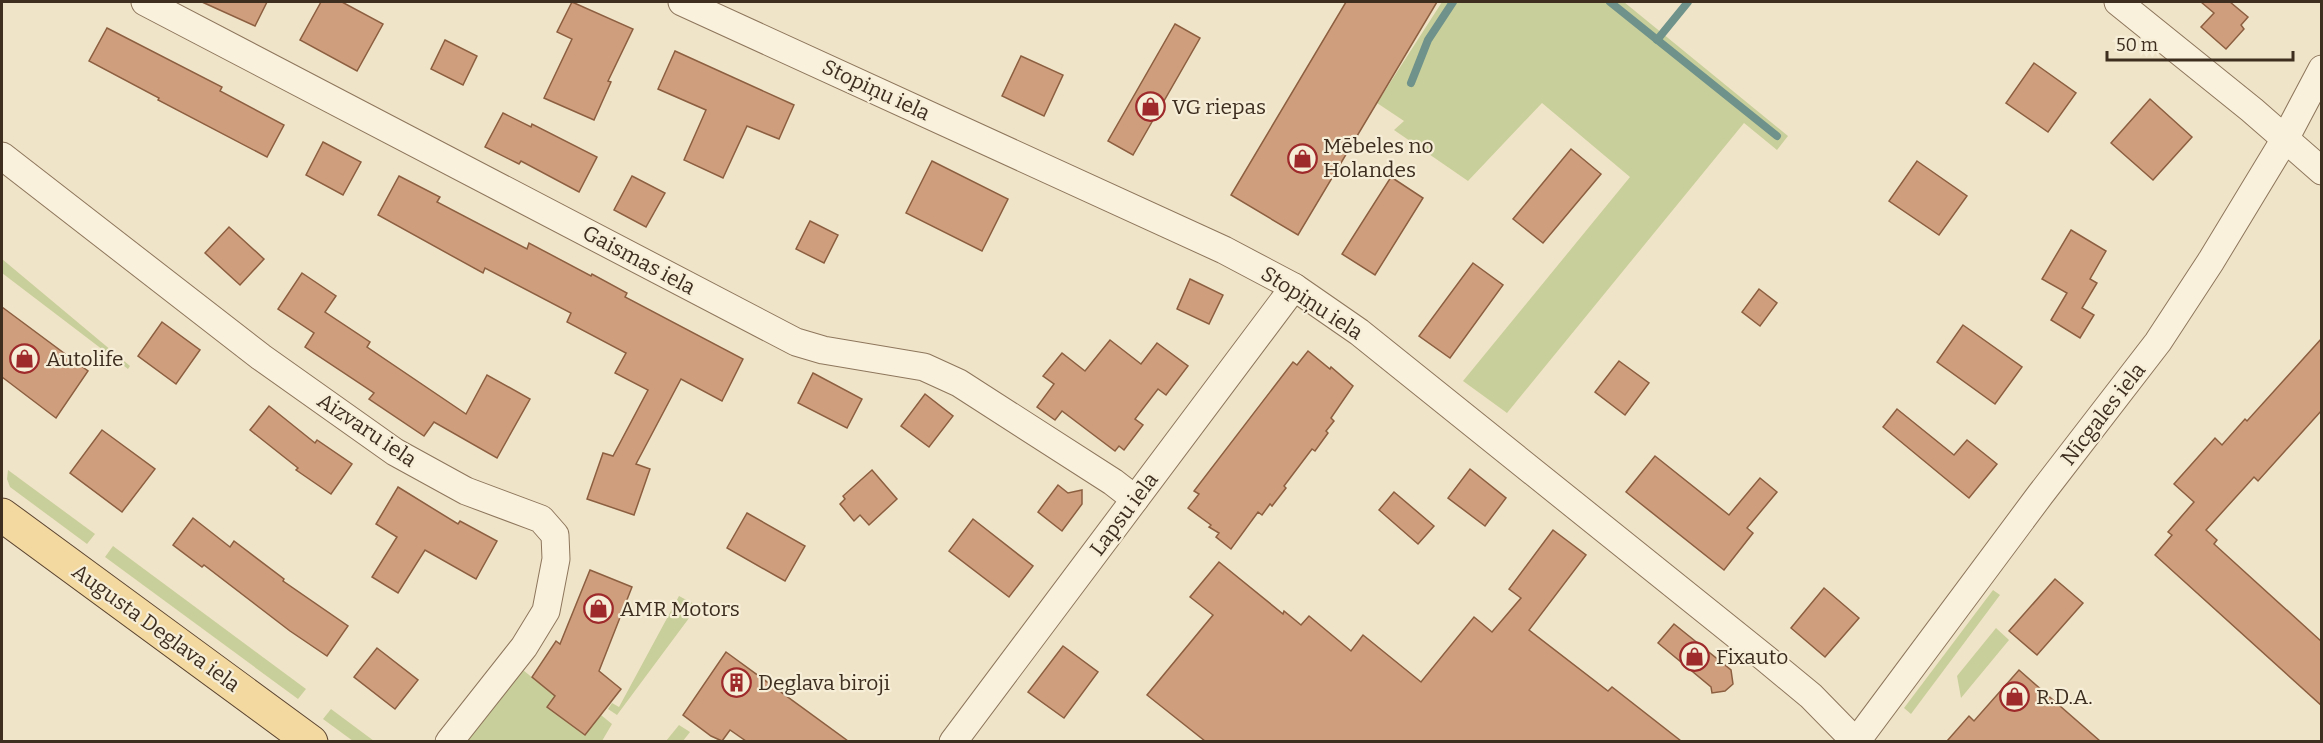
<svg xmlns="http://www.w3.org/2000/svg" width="2323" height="743" font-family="Bitter,serif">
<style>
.green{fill:#c9cf9b}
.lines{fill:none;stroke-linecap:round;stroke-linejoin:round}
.stream{stroke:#6f938a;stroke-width:8}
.building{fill:#cf9f7d;stroke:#8d5f41;stroke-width:1.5}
.minor-casing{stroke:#8d765c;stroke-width:29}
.major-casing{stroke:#5b4430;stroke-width:35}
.minor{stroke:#faf1dc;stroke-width:27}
.major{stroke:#f3d9a0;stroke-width:33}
.labels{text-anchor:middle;stroke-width:4.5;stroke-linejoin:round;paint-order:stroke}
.street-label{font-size:21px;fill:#3d2e20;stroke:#f7eed8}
.poi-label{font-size:21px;fill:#3d2e20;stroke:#f7eed8;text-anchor:start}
</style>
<rect width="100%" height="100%" fill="#f0e4c8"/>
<!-- green -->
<g class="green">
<path d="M1442 2H1624L1788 136 1777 150 1744 123 1507 413 1463 381 1630 177 1542 103 1468 181 1394 130 1404 121 1377 103Z"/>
<path d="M2 259 130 366 128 369 2 273Z"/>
<path d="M8 470 95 534 87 544 10 487 7 479Z"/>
<path d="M113 546 306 689 298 699 105 557Z"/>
<path d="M1993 590 2000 595 1911 714 1904 708Z"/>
<path d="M679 596 698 606 617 715 608 709 612 703 619 707Z"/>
<path d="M1996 628 2009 640 1961 698 1957 676Z"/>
<path d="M523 670 555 696 547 707 585 735 601 715 612 724 602 741 466 742Z"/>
<path d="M331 709 374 741H353L323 719Z"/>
<path d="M679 725 690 732 683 741H666Z"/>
</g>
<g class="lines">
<!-- stream -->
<g class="stream">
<path d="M1610 2 1777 136"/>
<path d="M1657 40 1688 2"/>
<path d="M1411 83 1428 40 1453 2"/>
</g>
</g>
<!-- building -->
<g class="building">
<path d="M202 2H267L255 26Z"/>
<path d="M321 2H342L383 24 357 71 300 40Z"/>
<path d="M572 2 633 29 608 81 611 82 594 120 544 98 572 39 557 32Z"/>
<path d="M1346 2H1437L1298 235 1231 195Z"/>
<path d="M2201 2H2230L2248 17 2241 25 2244 29 2226 49 2201 27 2214 13Z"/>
<path d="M1175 24 1200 38 1133 155 1108 141Z"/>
<path d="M107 28 222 87 220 91 284 125 267 157 158 100 159 98 89 61Z"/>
<path d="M445 40 477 56 463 85 431 69Z"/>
<path d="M675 51 794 105 779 139 747 126 723 178 684 160 706 110 658 89Z"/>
<path d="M1021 56 1063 75 1044 116 1002 96Z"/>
<path d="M2034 63 2076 93 2048 132 2006 103Z"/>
<path d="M2150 99 2192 137 2153 180 2111 143Z"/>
<path d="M503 113 531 127 532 124 597 157 579 192 521 161 519 164 485 147Z"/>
<path d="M323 142 361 162 343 195 306 175Z"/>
<path d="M1571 149 1601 174 1543 243 1513 219Z"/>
<path d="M932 161 1008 199 982 251 906 213Z"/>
<path d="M1917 161 1967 196 1939 235 1889 201Z"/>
<path d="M399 176 440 197 437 202 527 249 529 243 591 276 592 274 627 293 625 297 743 359 722 401 681 379 636 464 650 469 634 515 587 499 603 453 613 456 648 390 615 373 626 353 567 322 571 313 485 268 483 273 378 215Z"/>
<path d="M632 176 665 193 646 227 614 210Z"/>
<path d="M1391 177 1423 198 1375 275 1342 254Z"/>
<path d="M810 221 838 235 824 263 796 249Z"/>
<path d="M229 227 264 259 240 285 205 253Z"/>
<path d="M2071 230 2106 251 2090 279 2097 283 2082 308 2094 315 2080 338 2051 320 2067 293 2042 279Z"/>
<path d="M1473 263 1503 285 1450 358 1419 336Z"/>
<path d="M302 273 336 296 325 312 370 342 367 347 466 414 487 375 530 399 497 458 434 422 424 436 369 399 374 393 305 347 314 333 278 309Z"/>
<path d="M1190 279 1223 295 1209 324 1177 309Z"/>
<path d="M1759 289 1777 303 1760 326 1742 312Z"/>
<path d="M2 307 88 371 56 418 2 377Z"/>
<path d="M162 322 200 350 176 384 138 356Z"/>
<path d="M1963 325 2022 367 1995 404 1937 362Z"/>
<path d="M2322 338V410L2258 481 2254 477 2206 530 2217 540 2214 544 2322 642V706L2155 555 2172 535 2168 532 2194 502 2174 484 2215 438 2222 445 2245 419 2247 421Z"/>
<path d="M1110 340 1141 364 1157 343 1188 366 1166 395 1158 389 1135 419 1143 425 1124 450 1119 446 1115 451 1062 411 1055 420 1037 407 1054 384 1043 376 1062 353 1085 371Z"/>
<path d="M1308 351 1330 369 1331 367 1353 386 1331 418 1334 421 1326 431 1328 433 1315 451 1312 449 1284 486 1286 488 1272 506 1270 504 1262 515 1258 512 1231 549 1216 537 1219 533 1209 527 1211 525 1188 508 1199 494 1194 491 1293 362 1297 365Z"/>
<path d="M1619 361 1649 383 1625 415 1595 392Z"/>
<path d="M813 373 862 399 847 428 798 403Z"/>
<path d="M925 394 953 416 929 447 901 426Z"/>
<path d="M269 406 315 443 317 440 352 464 331 494 296 470 298 468 250 430Z"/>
<path d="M1897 409 1954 455 1967 440 1997 464 1969 498 1883 427Z"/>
<path d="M102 430 155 469 122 512 70 473Z"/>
<path d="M1655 456 1729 515 1760 478 1777 492 1747 528 1753 533 1724 570 1626 492Z"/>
<path d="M1470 469 1506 498 1485 526 1448 498Z"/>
<path d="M872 470 897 499 869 525 860 515 854 521 840 504 845 499 843 496Z"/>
<path d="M1058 485 1068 493 1082 490V504L1062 531 1038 512Z"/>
<path d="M398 487 458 524 460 521 497 541 476 579 425 550 398 593 372 577 397 537 376 524Z"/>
<path d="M1394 492 1434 526 1418 544 1379 510Z"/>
<path d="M747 513 805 546 785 581 727 548Z"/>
<path d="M193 518 230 547 234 541 284 579 283 581 348 626 327 656 290 631 204 565 202 567 173 545Z"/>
<path d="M973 519 1033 566 1009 597 949 551Z"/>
<path d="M1553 530 1586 555 1529 630 1608 691 1612 687 1681 741H1205L1147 695 1213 615 1190 597 1219 562 1283 614 1284 611 1301 625 1309 616 1351 651 1363 635 1421 682 1474 617 1492 632 1521 598 1509 589Z"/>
<path d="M590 570 632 587 599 671 621 689 585 735 547 707 555 696 532 677 556 641 560 644Z"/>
<path d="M2055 579 2083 603 2037 655 2009 631Z"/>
<path d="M1824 588 1859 618 1825 657 1791 628Z"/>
<path d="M1674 624 1731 670 1733 684 1725 691 1712 693 1711 687 1658 643Z"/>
<path d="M1063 646 1098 672 1064 718 1028 692Z"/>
<path d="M377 648 418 680 395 709 354 677Z"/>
<path d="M726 652 848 741H746L730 730 722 741 711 736 683 715Z"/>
<path d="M2019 670 2100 741H1947L1969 716 1974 721Z"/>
</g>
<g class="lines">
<defs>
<g id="minor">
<path d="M145 2 796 342 823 350 924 367 959 383 1113 482 1135 499"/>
<path d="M682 2 1224 250 1294 287 1359 332 1765 658 1811 696 1856 742"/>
<path d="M2118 2 2252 110 2322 171"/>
<path d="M2 156 261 357 395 452 466 491 541 519 555 535 556 559 546 611 524 647 449 742"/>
<path d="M953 742 1294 287"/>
<path d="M1856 742 2040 495 2158 342 2211 261 2285 139 2322 69"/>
</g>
<path id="major" d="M2 515 311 742"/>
</defs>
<!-- minor casing -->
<use href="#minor" class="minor-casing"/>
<!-- major casing -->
<use href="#major" class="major-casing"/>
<!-- minor -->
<use href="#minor" class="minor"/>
<!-- major -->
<use href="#major" class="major"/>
</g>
<!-- icons -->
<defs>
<symbol id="shop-ring" viewBox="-11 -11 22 22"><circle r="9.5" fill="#f7eed8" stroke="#9e2a2b" stroke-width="1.5"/><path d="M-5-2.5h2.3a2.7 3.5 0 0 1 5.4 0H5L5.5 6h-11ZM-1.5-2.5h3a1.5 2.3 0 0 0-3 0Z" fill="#9e2a2b"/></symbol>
<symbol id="building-ring" viewBox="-11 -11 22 22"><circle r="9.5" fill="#f7eed8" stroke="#9e2a2b" stroke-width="1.5"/><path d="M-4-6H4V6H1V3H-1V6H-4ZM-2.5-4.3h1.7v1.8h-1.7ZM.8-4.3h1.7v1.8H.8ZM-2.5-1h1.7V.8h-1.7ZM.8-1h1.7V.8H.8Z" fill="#9e2a2b"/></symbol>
</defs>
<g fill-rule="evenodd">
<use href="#shop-ring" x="1134" y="90" width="33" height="33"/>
<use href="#shop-ring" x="1286" y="142" width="33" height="33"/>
<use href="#shop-ring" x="8" y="342" width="33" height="33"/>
<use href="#shop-ring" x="582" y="592" width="33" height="33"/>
<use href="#shop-ring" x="1678" y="640" width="33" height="33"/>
<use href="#building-ring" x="720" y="666" width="33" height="33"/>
<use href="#shop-ring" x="1998" y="680" width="33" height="33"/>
</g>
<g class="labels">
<!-- street labels -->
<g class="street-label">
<text transform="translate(876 90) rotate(25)" y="7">Stopiņu iela</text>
<text transform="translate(639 260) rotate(28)" y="7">Gaismas iela</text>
<text transform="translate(1312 303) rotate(33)" y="7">Stopiņu iela</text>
<text transform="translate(2103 414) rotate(-52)" y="7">Nīcgales iela</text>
<text transform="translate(367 430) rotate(34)" y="7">Aizvaru iela</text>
<text transform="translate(1124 514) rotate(-53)" y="7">Lapsu iela</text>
<text transform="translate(156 628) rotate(36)" y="7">Augusta Deglava iela</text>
</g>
<!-- poi labels -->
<g class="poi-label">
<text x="1172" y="114">VG riepas</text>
<text x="1323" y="153">Mēbeles no<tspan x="1323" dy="24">Holandes</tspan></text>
<text x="46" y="366">Autolife</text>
<text x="620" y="616">AMR Motors</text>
<text x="1716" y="664">Fixauto</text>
<text x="758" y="690">Deglava biroji</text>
<text x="2036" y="704">R.D.A.</text>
</g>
</g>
<!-- border -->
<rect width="2323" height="743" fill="none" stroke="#3d2e20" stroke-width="6"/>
<!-- scale -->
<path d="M2107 51v9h186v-9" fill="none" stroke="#3d2e20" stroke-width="3"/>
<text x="2116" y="51" font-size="18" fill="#3d2e20" stroke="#f7eed8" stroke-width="4.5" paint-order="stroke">50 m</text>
</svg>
